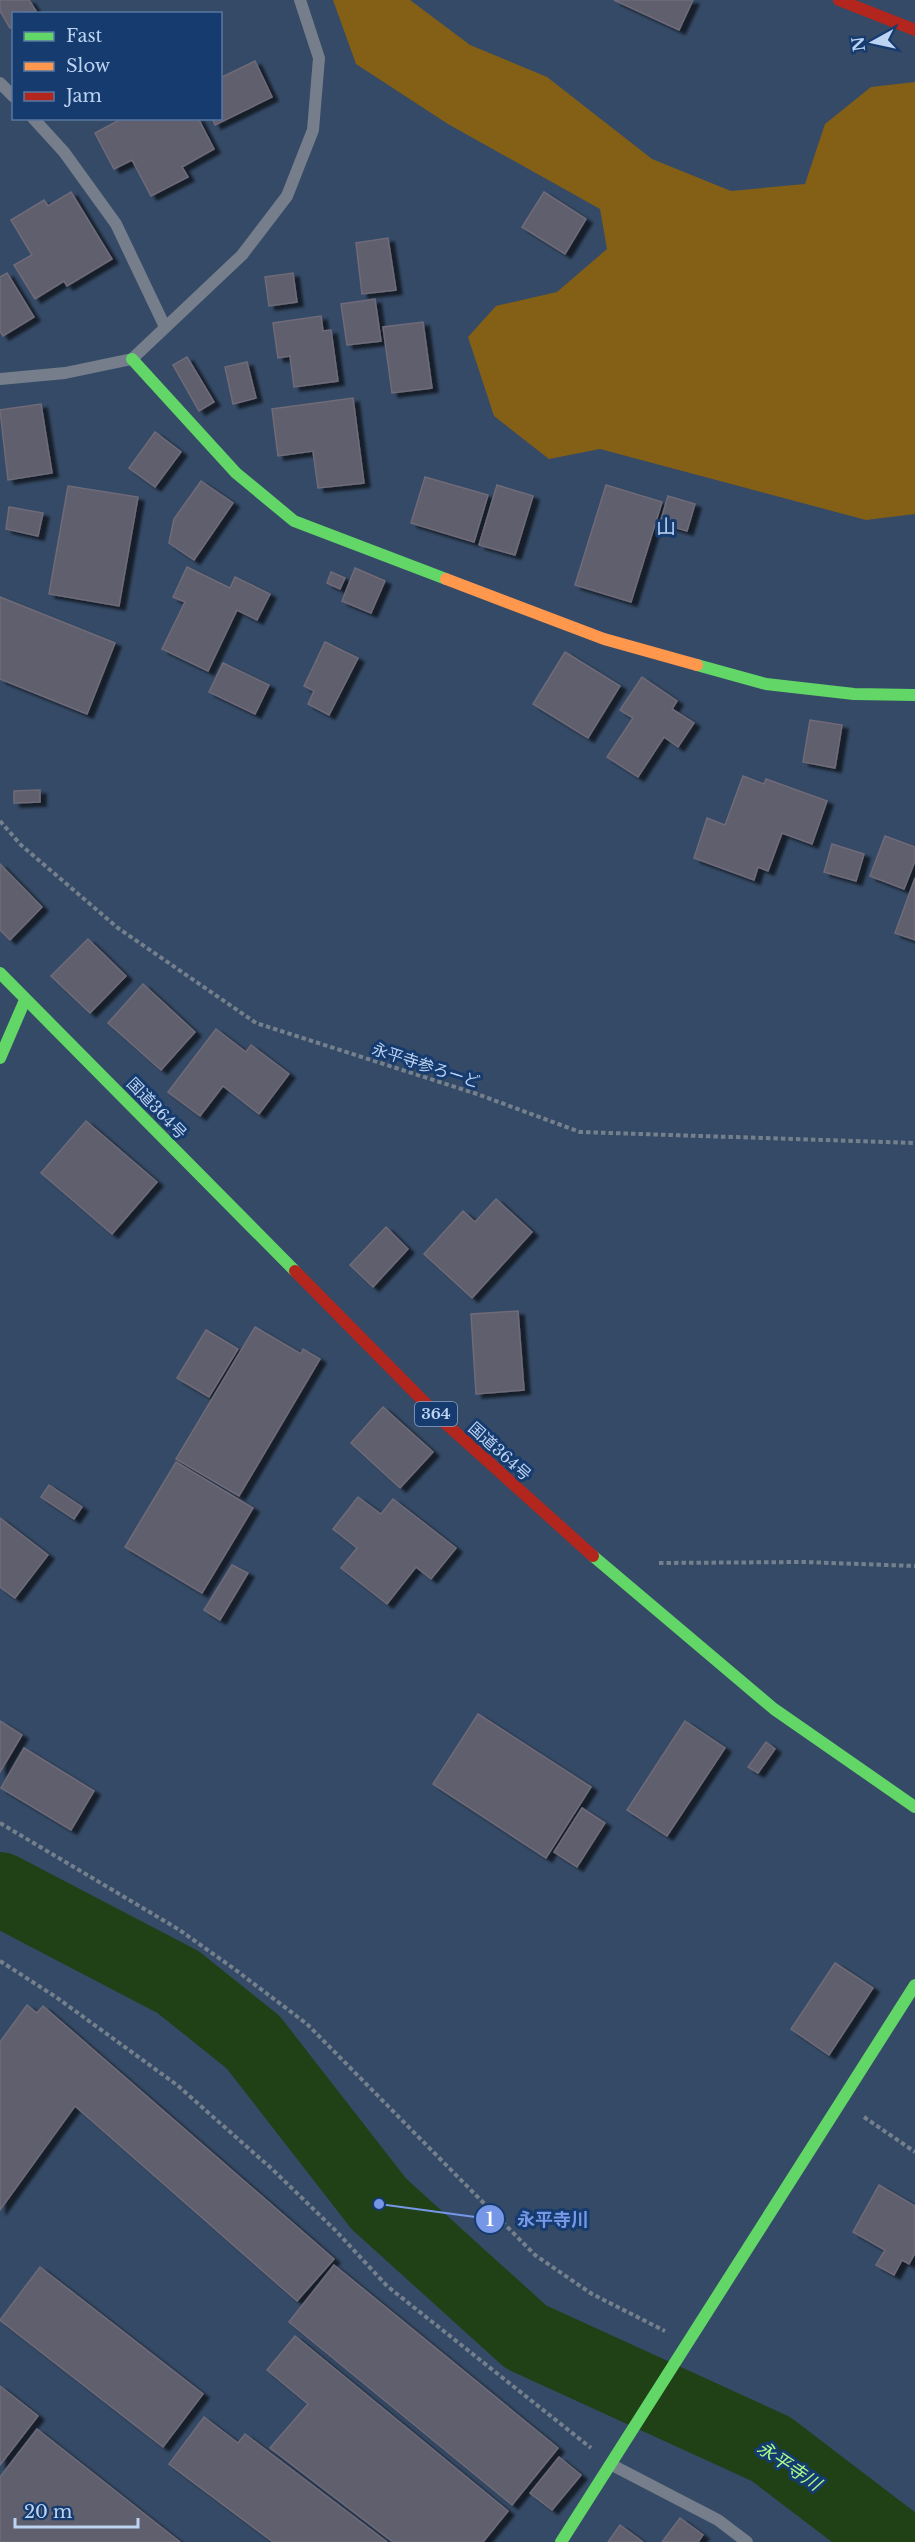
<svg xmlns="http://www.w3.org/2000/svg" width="915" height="2542" font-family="'Libre Baskerville','Noto Sans JP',serif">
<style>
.green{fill:#836016}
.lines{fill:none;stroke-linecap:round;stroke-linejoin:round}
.river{stroke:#204016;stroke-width:74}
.building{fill:#5f5e6d;stroke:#6f6b79;stroke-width:1.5;filter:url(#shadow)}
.path{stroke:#75808d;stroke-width:4;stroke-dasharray:4.5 3;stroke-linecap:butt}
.street{stroke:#757e8a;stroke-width:12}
.fast{stroke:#63d668;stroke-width:12}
.slow{stroke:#ff974d;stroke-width:12}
.jam{stroke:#b3261e;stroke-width:12}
.labels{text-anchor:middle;stroke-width:6;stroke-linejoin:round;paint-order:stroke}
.shield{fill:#153b6f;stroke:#8ba5cb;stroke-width:1.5}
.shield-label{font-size:15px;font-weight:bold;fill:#bdd3f2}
.street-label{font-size:16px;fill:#bdd3f2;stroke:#153b6f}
.water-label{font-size:18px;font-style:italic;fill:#aafd89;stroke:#153b6f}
.quarter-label{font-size:20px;fill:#bdd3f2;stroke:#153b6f}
.leader{fill:none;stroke:#7597e6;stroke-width:2}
.callout-dot{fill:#7597e6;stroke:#153b6f;stroke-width:2}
.mark-label{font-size:18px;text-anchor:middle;font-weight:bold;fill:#fff}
.callout-label{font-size:18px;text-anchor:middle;font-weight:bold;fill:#7597e6;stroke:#153b6f;stroke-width:6;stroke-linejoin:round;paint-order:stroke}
</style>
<defs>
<filter id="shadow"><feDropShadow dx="6" dy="4" stdDeviation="1.5" flood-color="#0009"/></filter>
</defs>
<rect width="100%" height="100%" fill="#354a66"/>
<!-- green -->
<path class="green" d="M333 0H410L470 45 547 77 652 159 731 191 805 184 825 124 871 87 915 82V514L866 520 600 449 549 459 494 416 468 337 496 306 557 292 607 249 600 209 448 124 356 64Z"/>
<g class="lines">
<!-- river -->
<path class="river" d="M0 1889 178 1982 253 2042 379 2204 526 2337 771 2449 893 2542"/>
</g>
<!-- building -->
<g class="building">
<path d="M0 0H29L36 11 14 14V26L10 28 0 11Z"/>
<path d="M614 0H693L679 30Z"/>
<path d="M255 61 272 97 215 125 212 118H220V78Z"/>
<path d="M123 118H198L214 149 182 167 188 177 151 196 132 160 114 169 95 133Z"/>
<path d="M71 192 112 259 67 286 64 281 35 299 14 265 32 255 11 220 44 200 48 206Z"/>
<path d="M544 192 586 219 565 254 522 227Z"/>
<path d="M388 238 396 290 362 294 356 243Z"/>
<path d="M7 273 34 317 3 336 0 331V277Z"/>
<path d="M293 273 297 302 269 306 265 277Z"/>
<path d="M375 299 381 341 347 345 341 304Z"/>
<path d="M321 316 323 331 331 330 338 381 294 387 290 356 278 358 273 323Z"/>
<path d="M423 322 432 388 392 393 383 327Z"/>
<path d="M187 357 214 402 199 411 173 365Z"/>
<path d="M247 362 256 398 233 404 225 367Z"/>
<path d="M353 398 364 483 318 488 313 451 278 456 272 409Z"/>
<path d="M41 404 52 473 8 480 0 410Z"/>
<path d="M155 432 181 452 155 487 129 468Z"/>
<path d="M425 477 488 495 474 542 411 523Z"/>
<path d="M201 481 233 503 194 560 169 543 174 519Z"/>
<path d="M497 485 533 496 515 555 479 545Z"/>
<path d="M606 485 662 502 631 602 575 585Z"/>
<path d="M68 486 138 497 119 606 49 594Z"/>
<path d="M668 496 695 504 687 531 660 523Z"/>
<path d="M9 507 43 513 38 536 6 529Z"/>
<path d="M187 567 230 588 235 577 270 594 257 620 237 610 208 671 162 649 185 602 173 597Z"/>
<path d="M355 568 385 581 371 613 342 601Z"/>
<path d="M331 572 345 578 340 589 327 583Z"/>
<path d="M0 597 115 643 87 714 0 679Z"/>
<path d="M325 642 358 658 329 715 308 704 314 691 304 686Z"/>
<path d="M565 652 620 686 588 738 533 704Z"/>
<path d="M223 663 269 685 255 714 209 692Z"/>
<path d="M642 677 677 701 672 709 694 723 678 747 664 737 638 777 607 757 633 718 620 710Z"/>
<path d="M810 720 842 725 835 768 803 762Z"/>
<path d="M743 776 764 784 766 779 827 801 812 844 782 833 768 871 758 867 754 880 694 858 707 818 725 825Z"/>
<path d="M40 790V802L14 803V791Z"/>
<path d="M885 836 915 847V861L904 889 870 876Z"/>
<path d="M832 844 864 854 856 881 824 872Z"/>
<path d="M0 864 42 907 10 940 0 930Z"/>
<path d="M915 878V940L895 933Z"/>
<path d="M88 939 126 976 90 1013 51 976Z"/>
<path d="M143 984 195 1032 161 1070 108 1023Z"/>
<path d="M216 1029 246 1052 251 1045 289 1074 259 1114 223 1086 200 1116 168 1092Z"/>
<path d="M86 1121 157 1182 112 1234 41 1173Z"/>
<path d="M496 1199 532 1232 472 1298 424 1254 463 1211 475 1222Z"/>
<path d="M386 1227 408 1249 373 1287 350 1265Z"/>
<path d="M518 1311 524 1390 476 1394 471 1314Z"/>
<path d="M255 1327 301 1354 303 1349 320 1359 239 1496 176 1459Z"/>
<path d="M206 1330 238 1349 209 1397 177 1378Z"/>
<path d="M383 1407 433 1452 400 1488 351 1443Z"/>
<path d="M176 1462 253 1508 202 1593 125 1547Z"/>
<path d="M49 1485 82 1507 74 1519 41 1497Z"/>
<path d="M358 1497 381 1514 393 1499 456 1548 431 1579 416 1567 387 1604 341 1568 357 1548 333 1529Z"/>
<path d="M0 1518 48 1555 15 1598 0 1587Z"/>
<path d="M232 1565 248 1573 220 1620 204 1610Z"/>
<path d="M478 1714 591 1787 546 1858 433 1784Z"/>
<path d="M0 1721 22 1735 0 1772Z"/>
<path d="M685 1721 725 1748 667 1836 627 1810Z"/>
<path d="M766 1742 775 1749 758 1773 748 1767Z"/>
<path d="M24 1748 94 1791 71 1830 1 1788Z"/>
<path d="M582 1808 605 1823 577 1867 554 1852Z"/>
<path d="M835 1963 873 1988 829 2055 791 2029Z"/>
<path d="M27 2005 37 2013 43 2006 334 2259 297 2301 75 2106 0 2210V2042Z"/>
<path d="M879 2185 915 2206V2253L909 2264 902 2260 894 2275 876 2265 885 2250 853 2232Z"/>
<path d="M334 2265 558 2448 512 2505 289 2322Z"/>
<path d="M40 2267 203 2394 163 2447 0 2320Z"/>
<path d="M295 2336 508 2511 483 2542H393L270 2448 308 2404 267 2370Z"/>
<path d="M0 2386 38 2416 0 2465Z"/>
<path d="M204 2417 238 2443 245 2434 387 2542H273L169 2464Z"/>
<path d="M37 2429 180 2542H0V2477Z"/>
<path d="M559 2457 581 2475 552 2510 530 2493Z"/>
<path d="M680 2518 703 2535 698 2542H662Z"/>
<path d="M620 2525 643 2542H608Z"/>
</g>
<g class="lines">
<!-- path -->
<g class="path">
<path d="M0 821 21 845 118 928 256 1023 477 1094 580 1132 915 1143"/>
<path d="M659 1563 804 1562 915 1566"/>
<path d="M0 1823 178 1929 233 1968 307 2024 535 2255 592 2294 665 2331"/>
<path d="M0 1961 56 1997 177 2085 272 2169 335 2230 387 2286 591 2448"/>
<path d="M864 2117 915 2152"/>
</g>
<!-- street -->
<g class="street">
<path d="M0 83 14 97"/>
<path d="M33 118 64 152 116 224 165 327"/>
<path d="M0 379 65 373 132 359 242 255 287 196 313 130 319 58 300 0"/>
<path d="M612 2465 718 2520 747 2542"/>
</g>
<!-- fast -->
<g class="fast">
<path d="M132 359 236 473 294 521 446 579"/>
<path d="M697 665 766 684 854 694 915 695"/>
<path d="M0 973 295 1271"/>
<path d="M0 1058 25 1000"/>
<path d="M593 1556 774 1709 915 1807"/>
<path d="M561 2542 915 1985"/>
</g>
<!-- slow -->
<path class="slow" d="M446 579 604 639 697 665"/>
<!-- jam -->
<g class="jam">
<path d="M839 0 915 30"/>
<path d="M295 1271 443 1421 593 1556"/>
</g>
</g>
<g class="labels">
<!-- shield labels -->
<rect class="shield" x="415" y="1402" width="42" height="24" rx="4.5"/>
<g class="shield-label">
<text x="436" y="1419">364</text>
</g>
<!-- street labels -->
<g class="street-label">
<text transform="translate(426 1065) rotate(18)" y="6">永平寺参ろーど</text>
<text transform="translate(157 1108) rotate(46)" y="6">国道364号</text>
<text transform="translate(500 1451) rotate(42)" y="6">国道364号</text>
</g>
<!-- water labels -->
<g class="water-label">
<text transform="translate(789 2466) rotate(34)" y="6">永平寺川</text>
</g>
<!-- quarter labels -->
<g class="quarter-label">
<text x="666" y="534">山</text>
</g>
</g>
<!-- callouts -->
<path class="leader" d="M379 2204L490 2219"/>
<g class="callout-dot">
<circle cx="379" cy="2204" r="6"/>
<circle cx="490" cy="2219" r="15"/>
</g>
<g class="mark-label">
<text x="490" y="2226">1</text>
</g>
<g class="callout-label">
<text x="553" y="2226">永平寺川</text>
</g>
<!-- legend -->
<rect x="12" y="12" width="210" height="108" fill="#153b6f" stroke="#5878a3" stroke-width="1.5"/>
<rect x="24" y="32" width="30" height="9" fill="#63d668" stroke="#5878a3" stroke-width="1.5"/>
<text x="66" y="42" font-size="18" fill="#bdd3f2">Fast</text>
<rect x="24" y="62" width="30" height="9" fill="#ff974d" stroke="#5878a3" stroke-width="1.5"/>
<text x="66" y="72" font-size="18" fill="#bdd3f2">Slow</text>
<rect x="24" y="92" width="30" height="9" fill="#b3261e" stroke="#5878a3" stroke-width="1.5"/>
<text x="66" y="102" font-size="18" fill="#bdd3f2">Jam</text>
<!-- north arrow -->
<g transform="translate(873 42) rotate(262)" stroke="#153b6f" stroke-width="4.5" paint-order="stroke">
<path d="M0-4.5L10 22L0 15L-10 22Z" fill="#bdd3f2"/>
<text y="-9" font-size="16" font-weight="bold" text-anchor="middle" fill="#bdd3f2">N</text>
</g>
<!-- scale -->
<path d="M15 2518v9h123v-9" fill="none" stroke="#bdd3f2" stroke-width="3"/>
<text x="24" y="2518" font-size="18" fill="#bdd3f2" stroke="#153b6f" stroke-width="4.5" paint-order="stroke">20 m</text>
</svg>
